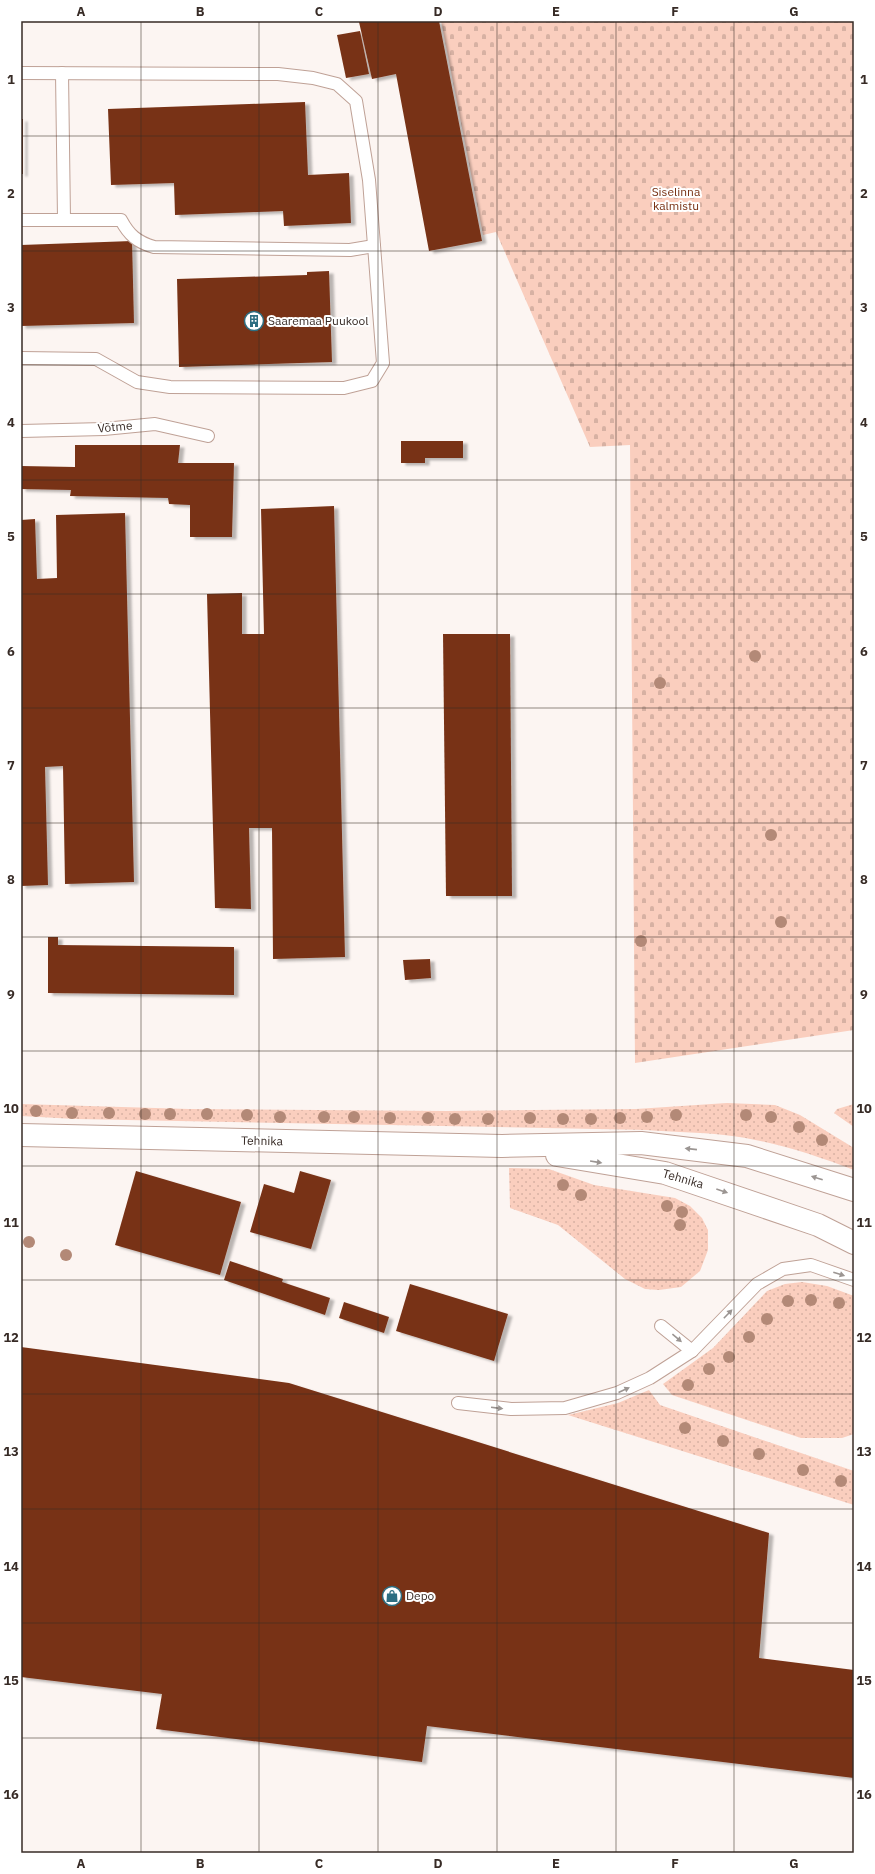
<svg xmlns="http://www.w3.org/2000/svg" width="875" height="1874" font-family="'IBM Plex Sans',sans-serif">
<style>
.grass{fill:url(#grass-dots)}
.cemetery{fill:url(#cemetery-stones)}
.building{fill:#783216;filter:url(#shadow)}
.lines{fill:none;stroke-linecap:round;stroke-linejoin:round}
.lane-casing{stroke:#bfa196;stroke-width:14}
.secondary-casing{stroke:#bfa196;stroke-width:24}
.lane{stroke:#fff;stroke-width:12}
.secondary{stroke:#fff;stroke-width:22}
.tree{fill:#b38977}
.oneway{fill:#9b9592}
.grid{fill:none;stroke:#372b26;stroke-width:1;stroke-opacity:0.55}
.labels{text-anchor:middle;stroke-width:4;stroke-linejoin:round;paint-order:stroke}
.park-label{font-size:12px;fill:#773012;stroke:#fff}
.poi-label{font-size:12px;fill:#372b26;stroke:#fff;text-anchor:start}
.street-label{font-size:12px;fill:#372b26;stroke:#fff}
.neatline{fill:none;stroke:#372b26;stroke-width:1.5}
.grid-label{font-size:13px;text-anchor:middle;font-weight:bold;fill:#372b26}
</style>
<defs>
<pattern id="grass-dots" width="8" height="8" patternUnits="userSpaceOnUse"><rect width="8" height="8" fill="#facebe"/><path d="M2 2h.1M6 6h.1" fill="none" stroke="#d7b1a3" stroke-width="1.8" stroke-linecap="round"/></pattern>
<pattern id="cemetery-stones" width="16" height="16" patternUnits="userSpaceOnUse"><rect width="16" height="16" fill="#facebe"/><path d="M2 7V4a2 2 0 0 1 4 0v3zM10 15v-3a2 2 0 0 1 4 0v3z" fill="#d7b1a3"/></pattern>
<filter id="shadow"><feDropShadow dx="4.5" dy="2.5" stdDeviation="1" flood-color="#0004"/></filter>
</defs>
<rect width="100%" height="100%" fill="#fcf5f2"/>
<!-- grass -->
<g class="grass">
<path d="M727 1103 775 1105 800 1115 854 1148V1170C812 1154 769 1140 724 1135 699 1132 672 1132 647 1130L75 1119 21 1116V1104L189 1109 447 1111 636 1109Z"/>
<path d="M854 1104V1127L834 1113 837 1109Z"/>
<path d="M509 1168 549 1169 594 1185 675 1198 690 1206 702 1218 708 1230V1250L700 1271 681 1287 659 1290 645 1289 625 1279 558 1225 510 1208Z"/>
<path d="M802 1282 827 1286 854 1296V1434L842 1438H801L672 1395 663 1384 713 1348 767 1291 785 1284Z"/>
<path d="M649 1390 660 1405 854 1471V1505L568 1415 618 1403Z"/>
</g>
<!-- cemetery -->
<path class="cemetery" d="M441 21H854V1030L635 1063 630 445 590 447 496 232 483 235Z"/>
<!-- building -->
<g class="building">
<path d="M439 21 482 241 429 251 396 74 372 79 359 22Z"/>
<path d="M360 31 369 74 346 78 337 35Z"/>
<path d="M305 102 308 175 349 173 351 223 284 226 283 211 175 215 174 183 111 185 108 109Z"/>
<rect x="21" y="119" width="2" height="55"/>
<path d="M132 241 134 323 21 326V245Z"/>
<path d="M329 271 332 362 179 367 177 279 307 275V272Z"/>
<path d="M401 441H463V458H425V463H401Z"/>
<path d="M75 445H180L178 463H234L232 537H190V505L169 504 168 498 70 496 71 490 21 489V466L75 467Z"/>
<path d="M334 506 345 957 273 959 272 828H249L251 909 215 908 207 594 242 593V634H264L261 509Z"/>
<path d="M125 513 134 882 65 884 63 766 45 767 48 885 21 886V520L35 519 37 579 57 578 56 515Z"/>
<path d="M443 634H510L512 896H446Z"/>
<path d="M48 937H58V945L234 947V995L48 993Z"/>
<path d="M430 959 431 978 405 980 403 960Z"/>
<path d="M136 1171 241 1202 220 1275 115 1245Z"/>
<path d="M300 1171 331 1180 311 1249 250 1232 264 1184 294 1193Z"/>
<path d="M230 1261 283 1279 282 1282 330 1298 325 1315 224 1280Z"/>
<path d="M410 1284 508 1314 494 1361 396 1331Z"/>
<path d="M344 1302 389 1317 384 1333 339 1318Z"/>
<path d="M21 1347 289 1383 769 1533 759 1658 854 1670V1778L427 1726 422 1762 156 1729 162 1694 21 1677Z"/>
</g>
<g class="lines">
<defs>
<g id="lane">
<path d="M21 73 278 74 313 78 337 84 356 101 369 180 383 363 372 381 344 388 170 387 137 382 96 359 21 358"/>
<path d="M62 73 64 219"/>
<path d="M21 220H121C129 235 137 242 154 247L350 250 374 246"/>
<path d="M21 431 104 429 155 424 208 436"/>
<path d="M661 1326 692 1351"/>
<path d="M458 1403 511 1409 565 1408 617 1393 650 1378 692 1351 757 1284 783 1269 811 1265 854 1280"/>
</g>
<g id="secondary">
<path d="M21 1135 502 1146 641 1143 747 1156 854 1190"/>
<path d="M557 1155 665 1173 818 1225 854 1243"/>
</g>
</defs>
<!-- lane casing -->
<use href="#lane" class="lane-casing"/>
<!-- secondary casing -->
<use href="#secondary" class="secondary-casing"/>
<!-- lane -->
<use href="#lane" class="lane"/>
<!-- secondary -->
<use href="#secondary" class="secondary"/>
</g>
<!-- trees -->
<g class="tree">
<circle cx="755" cy="656" r="6"/>
<circle cx="660" cy="683" r="6"/>
<circle cx="771" cy="835" r="6"/>
<circle cx="781" cy="922" r="6"/>
<circle cx="641" cy="941" r="6"/>
<circle cx="36" cy="1111" r="6"/>
<circle cx="72" cy="1113" r="6"/>
<circle cx="109" cy="1113" r="6"/>
<circle cx="145" cy="1114" r="6"/>
<circle cx="170" cy="1114" r="6"/>
<circle cx="207" cy="1114" r="6"/>
<circle cx="247" cy="1115" r="6"/>
<circle cx="676" cy="1115" r="6"/>
<circle cx="746" cy="1115" r="6"/>
<circle cx="280" cy="1117" r="6"/>
<circle cx="324" cy="1117" r="6"/>
<circle cx="354" cy="1117" r="6"/>
<circle cx="647" cy="1117" r="6"/>
<circle cx="771" cy="1117" r="6"/>
<circle cx="390" cy="1118" r="6"/>
<circle cx="428" cy="1118" r="6"/>
<circle cx="530" cy="1118" r="6"/>
<circle cx="620" cy="1118" r="6"/>
<circle cx="455" cy="1119" r="6"/>
<circle cx="488" cy="1119" r="6"/>
<circle cx="563" cy="1119" r="6"/>
<circle cx="591" cy="1119" r="6"/>
<circle cx="799" cy="1127" r="6"/>
<circle cx="822" cy="1140" r="6"/>
<circle cx="563" cy="1185" r="6"/>
<circle cx="581" cy="1195" r="6"/>
<circle cx="667" cy="1206" r="6"/>
<circle cx="682" cy="1212" r="6"/>
<circle cx="680" cy="1225" r="6"/>
<circle cx="29" cy="1242" r="6"/>
<circle cx="66" cy="1255" r="6"/>
<circle cx="811" cy="1300" r="6"/>
<circle cx="788" cy="1301" r="6"/>
<circle cx="839" cy="1303" r="6"/>
<circle cx="767" cy="1319" r="6"/>
<circle cx="749" cy="1337" r="6"/>
<circle cx="729" cy="1357" r="6"/>
<circle cx="709" cy="1369" r="6"/>
<circle cx="688" cy="1385" r="6"/>
<circle cx="685" cy="1428" r="6"/>
<circle cx="723" cy="1441" r="6"/>
<circle cx="759" cy="1454" r="6"/>
<circle cx="803" cy="1470" r="6"/>
<circle cx="841" cy="1481" r="6"/>
</g>
<!-- one-way arrows -->
<defs><path id="oneway-solid" d="M-6-.8H1V-3.2L6.5 0L1 3.2V.8H-6Z"/></defs>
<g class="oneway">
<use href="#oneway-solid" transform="translate(691 1149) rotate(-174)"/>
<use href="#oneway-solid" transform="translate(596 1162) rotate(9)"/>
<use href="#oneway-solid" transform="translate(817 1178) rotate(-162)"/>
<use href="#oneway-solid" transform="translate(722 1191) rotate(19)"/>
<use href="#oneway-solid" transform="translate(839 1274) rotate(18)"/>
<use href="#oneway-solid" transform="translate(728 1314) rotate(-46)"/>
<use href="#oneway-solid" transform="translate(677 1338) rotate(40)"/>
<use href="#oneway-solid" transform="translate(624 1390) rotate(-24)"/>
<use href="#oneway-solid" transform="translate(497 1408) rotate(7)"/>
</g>
<!-- grid -->
<path class="grid" d="M141 21V1853M259 21V1853M378 21V1853M497 21V1853M616 21V1853M734 21V1853M21 136H854M21 251H854M21 365H854M21 480H854M21 594H854M21 708H854M21 823H854M21 937H854M21 1051H854M21 1166H854M21 1280H854M21 1394H854M21 1509H854M21 1623H854M21 1738H854"/>
<!-- icons -->
<defs>
<symbol id="building-ring" viewBox="-11 -11 22 22"><circle r="9.5" fill="#fff" stroke="#2d6e82" stroke-width="1.5"/><path d="M-4-6H4V6H1V3H-1V6H-4ZM-2.5-4.3h1.7v1.8h-1.7ZM.8-4.3h1.7v1.8H.8ZM-2.5-1h1.7V.8h-1.7ZM.8-1h1.7V.8H.8Z" fill="#2d6e82"/></symbol>
<symbol id="shop-ring" viewBox="-11 -11 22 22"><circle r="9.5" fill="#fff" stroke="#2d6e82" stroke-width="1.5"/><path d="M-5-2.5h2.3a2.7 3.5 0 0 1 5.4 0H5L5.5 6h-11ZM-1.5-2.5h3a1.5 2.3 0 0 0-3 0Z" fill="#2d6e82"/></symbol>
</defs>
<g fill-rule="evenodd">
<use href="#building-ring" x="243" y="310" width="22" height="22"/>
<use href="#shop-ring" x="381" y="1585" width="22" height="22"/>
</g>
<g class="labels">
<!-- park labels -->
<g class="park-label">
<text x="676" y="196">Siselinna<tspan x="676" dy="14">kalmistu</tspan></text>
</g>
<!-- poi labels -->
<g class="poi-label">
<text x="268" y="325">Saaremaa Puukool</text>
<text x="406" y="1600">Depo</text>
</g>
<!-- street labels -->
<g class="street-label">
<text transform="translate(115 427) rotate(-5)" y="4">Võtme</text>
<text transform="translate(262 1141) rotate(1)" y="4">Tehnika</text>
<text transform="translate(683 1179) rotate(16)" y="4">Tehnika</text>
</g>
</g>
<!-- border -->
<rect width="875" height="1874" fill="none" stroke="#ffffff" stroke-width="44"/>
<rect x="22" y="22" width="831" height="1830" class="neatline"/>
<g class="grid-label">
<text x="81" y="16">A</text>
<text x="200" y="16">B</text>
<text x="319" y="16">C</text>
<text x="438" y="16">D</text>
<text x="556" y="16">E</text>
<text x="675" y="16">F</text>
<text x="794" y="16">G</text>
<text x="11" y="84">1</text>
<text x="864" y="84">1</text>
<text x="11" y="198">2</text>
<text x="864" y="198">2</text>
<text x="11" y="312">3</text>
<text x="864" y="312">3</text>
<text x="11" y="427">4</text>
<text x="864" y="427">4</text>
<text x="11" y="541">5</text>
<text x="864" y="541">5</text>
<text x="11" y="656">6</text>
<text x="864" y="656">6</text>
<text x="11" y="770">7</text>
<text x="864" y="770">7</text>
<text x="11" y="884">8</text>
<text x="864" y="884">8</text>
<text x="11" y="999">9</text>
<text x="864" y="999">9</text>
<text x="11" y="1113">10</text>
<text x="864" y="1113">10</text>
<text x="11" y="1227">11</text>
<text x="864" y="1227">11</text>
<text x="11" y="1342">12</text>
<text x="864" y="1342">12</text>
<text x="11" y="1456">13</text>
<text x="864" y="1456">13</text>
<text x="11" y="1571">14</text>
<text x="864" y="1571">14</text>
<text x="11" y="1685">15</text>
<text x="864" y="1685">15</text>
<text x="11" y="1799">16</text>
<text x="864" y="1799">16</text>
<text x="81" y="1868">A</text>
<text x="200" y="1868">B</text>
<text x="319" y="1868">C</text>
<text x="438" y="1868">D</text>
<text x="556" y="1868">E</text>
<text x="675" y="1868">F</text>
<text x="794" y="1868">G</text>
</g>
</svg>
